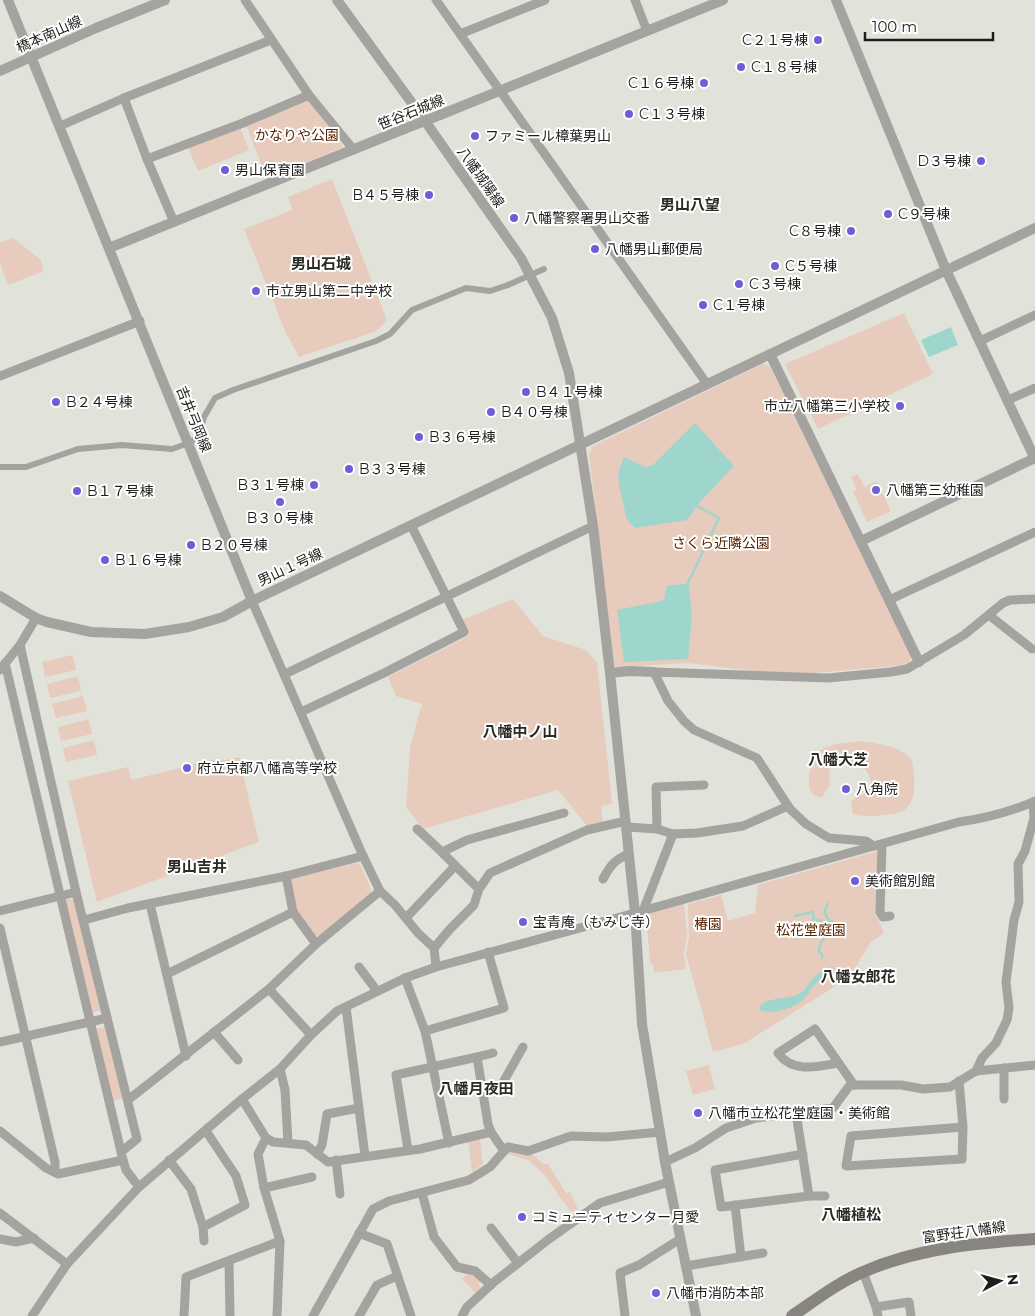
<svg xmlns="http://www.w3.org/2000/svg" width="1035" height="1316" font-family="Montserrat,'Noto Sans JP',sans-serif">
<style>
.green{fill:#e7cbbd}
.water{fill:#9ed6cd}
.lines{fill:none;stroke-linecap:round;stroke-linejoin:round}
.stream{stroke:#9ed6cd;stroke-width:2.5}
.pedestrian{stroke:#a5a3a0;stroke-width:6}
.minor{stroke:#a5a3a0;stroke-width:9}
.tertiary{stroke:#a5a3a0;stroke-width:10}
.secondary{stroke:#888581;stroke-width:12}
.pedestrian-bridge{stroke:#a5a3a0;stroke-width:6}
.tertiary-bridge{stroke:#a5a3a0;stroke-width:10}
.poi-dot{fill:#6e5dd7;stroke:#fff;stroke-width:2}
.labels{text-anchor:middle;stroke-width:4;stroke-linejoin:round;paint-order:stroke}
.street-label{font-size:14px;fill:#1d1d1b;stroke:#fff}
.poi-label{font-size:14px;fill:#1d1d1b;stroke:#fff;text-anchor:start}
.park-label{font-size:14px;fill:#5a2501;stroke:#fff}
.neighbourhood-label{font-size:15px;font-weight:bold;fill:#2a2b25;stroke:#fff}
</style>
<rect width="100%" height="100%" fill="#e1e3db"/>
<!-- green -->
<g class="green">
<path d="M307 98 343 147 267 179 246 125Z"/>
<path d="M240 128 249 150 198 171 188 148Z"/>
<path d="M332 179 387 320 377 331 299 357 285 331 244 229 292 210 288 197Z"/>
<path d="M13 238 41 260 44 271 8 285 0 263V243Z"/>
<path d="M904 313 933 374 818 429 785 364Z"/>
<path d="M763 364 770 367 912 657 908 665 790 675 687 663 622 667 614 666 589 455 593 446Z"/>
<path d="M858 474 864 487 877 481 891 511 867 522 853 492 857 490 851 477Z"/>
<path d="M513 599 543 636 586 650 597 662 612 804 601 806 603 823 588 827 558 790 423 829 406 807 410 747 422 704 396 696 388 677 470 635 462 620Z"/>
<path d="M73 655 76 670 45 677 42 662Z"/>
<path d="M78 676 81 691 50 698 47 684Z"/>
<path d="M83 696 87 711 56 718 52 704Z"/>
<path d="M89 719 92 734 61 741 58 727Z"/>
<path d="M94 740 97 755 66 762 63 748Z"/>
<path d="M861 741C878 744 900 745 912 760 914 775 919 801 903 811 898 814 890 814 884 815 873 816 864 817 853 814 846 791 863 801 872 786 868 760 852 764 831 766L829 772 830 785 822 797C820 797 816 797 814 795 805 788 809 758 819 751 830 743 848 743 861 741Z"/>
<path d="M239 757 259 842 97 902 68 781 128 767 131 780 216 759 226 760Z"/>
<path d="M878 851 877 916 884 933 871 942 855 968 834 987 743 1044 713 1052 686 954 689 937 688 904 721 895 728 921 755 913 758 885Z"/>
<path d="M356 863 360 864 371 889 370 896 321 936H315L293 912 289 878Z"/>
<path d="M67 899H75L101 1010 91 1013 65 902Z"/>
<path d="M684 903 687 936 684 955 686 969 654 973 653 964H650L647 923 651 913Z"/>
<path d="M105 1027 123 1098 112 1101 95 1029Z"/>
<path d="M709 1065 715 1089 693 1095 686 1071Z"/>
<path d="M480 1139 483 1164 472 1172 468 1141Z"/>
<path d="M508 1151 533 1155 544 1164H548L566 1193 570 1192 578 1209 571 1212 542 1172 528 1160 505 1153Z"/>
<path d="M467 1274 475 1276 481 1281 479 1282V1287H482L475 1293 462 1279Z"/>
</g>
<!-- water -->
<g class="water">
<path d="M951 327 958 345 929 357 921 340Z"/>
<path d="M695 423 734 466 699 503 687 520 635 528 627 520 619 485 618 473 624 457 645 467 653 465Z"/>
<path d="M683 584 689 585 692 616 688 659 624 662 617 610 662 601 665 597V592L667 586Z"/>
<path d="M831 967 834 968V974C828 978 817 981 813 986 809 990 808 995 804 999 795 1008 773 1015 760 1010L759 1008C767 995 790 1001 802 992 806 990 807 986 809 983 813 977 824 969 831 967Z"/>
</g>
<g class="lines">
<!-- stream -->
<g class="stream">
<path d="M687 585 719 518 697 506"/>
<path d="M828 904C822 911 826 920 834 923"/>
<path d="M795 916 813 912 814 921 820 920C835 931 818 939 819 952L822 954V958"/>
</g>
<!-- pedestrian -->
<path class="pedestrian" d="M0 467H26L78 449 122 445 172 449 189 443 199 436 204 417 215 398 233 390 376 341 390 334 412 310 466 288 490 291 508 285"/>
<!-- minor -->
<g class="minor">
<path d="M245 0 309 95 353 149"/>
<path d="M436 0 707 384"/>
<path d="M635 0 647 31"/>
<path d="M460 34 545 0"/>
<path d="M124 98 147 159 174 222"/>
<path d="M60 126 124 98 271 40"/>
<path d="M147 159 243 123 309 95"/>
<path d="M980 341 1035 315"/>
<path d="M0 376 140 321"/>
<path d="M1008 400 1035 388"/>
<path d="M889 600 1035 532"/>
<path d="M252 601 363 856 380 891 395 905 418 933 434 948 436 967"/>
<path d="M989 615 1032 649"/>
<path d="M20 645 76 892 137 1139 121 1152"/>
<path d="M5 663 123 1160 126 1170 139 1187"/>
<path d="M0 670 20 645 36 618"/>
<path d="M285 674 593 526"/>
<path d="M301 712 384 673 464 632 411 525"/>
<path d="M627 827 657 829 673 834 697 833 743 826 788 806"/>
<path d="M417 829C439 848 458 869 479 889"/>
<path d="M657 829 656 787 704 785"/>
<path d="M882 844 880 912 883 917 890 916"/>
<path d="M874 846 866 841 829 838 806 824 790 809 757 758 694 730 684 721 668 701 654 672 828 678 891 672 907 669 964 635 1003 603 1010 600 1035 599"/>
<path d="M442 852 467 840 564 813"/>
<path d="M286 876 293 912 316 944"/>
<path d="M603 879C610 866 615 859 629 854"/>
<path d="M150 904 186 1056"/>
<path d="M0 911 76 892"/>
<path d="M643 911 673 834"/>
<path d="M406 918 455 866"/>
<path d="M84 920 128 908 286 876 363 856"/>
<path d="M0 928 55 1162V1172"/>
<path d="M434 948 450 929 474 905 479 889 490 873 587 830 626 821"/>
<path d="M359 967 377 991"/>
<path d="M167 974 293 912"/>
<path d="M405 978 425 1031"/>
<path d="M269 989 311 1035"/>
<path d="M346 1007 365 1156"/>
<path d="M214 1032 238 1060"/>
<path d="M0 1042 107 1018"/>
<path d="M477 1057 493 1053"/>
<path d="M838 1063C817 1067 792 1073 778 1053L815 1029 854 1085"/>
<path d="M280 1069 285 1090 288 1143"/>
<path d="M976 1071 982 1058 996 1043 1007 1020 1009 1008 1006 982 1014 920 1019 902 1018 864 1025 851 1034 818 1033 802"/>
<path d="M959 1081 963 1127 962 1159 846 1166 851 1136 963 1127"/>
<path d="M483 1095 501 1086 523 1047"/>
<path d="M242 1099 266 1138 273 1142 306 1145 328 1162 420 1149 491 1132 504 1151 490 1167 469 1180 389 1201 373 1209 313 1316"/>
<path d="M1004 1099V1068"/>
<path d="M128 1100 269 989 316 944 380 891"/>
<path d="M796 1113 809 1196"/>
<path d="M0 1131 46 1168 58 1174 123 1160"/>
<path d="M266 1138 258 1154 264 1188 280 1241 277 1316"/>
<path d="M449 1143 425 1031 504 1008 488 952"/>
<path d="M408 1150 396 1075 477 1057 488 1124 491 1132"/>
<path d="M504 1151 508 1147 528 1151 571 1136 607 1137 660 1132"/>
<path d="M317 1154 322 1145 327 1114 359 1108"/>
<path d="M803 1154 715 1170 721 1207 809 1196H825"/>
<path d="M169 1160 191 1189 203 1227"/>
<path d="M336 1160 340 1194"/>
<path d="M665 1162 695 1148 726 1128 756 1118 833 1108 850 1085H901L923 1089 950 1087 976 1071 1035 1065"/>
<path d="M264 1188 312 1177"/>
<path d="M422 1193 434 1237 457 1267 475 1271 491 1285"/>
<path d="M735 1205 741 1257"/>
<path d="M0 1213 67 1264"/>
<path d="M491 1228 518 1263"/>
<path d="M359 1233 387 1244 411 1316"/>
<path d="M0 1239 16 1242 34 1238"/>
<path d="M204 1241 203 1227 245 1205 236 1176 206 1131"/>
<path d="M229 1261 230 1316"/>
<path d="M686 1266 763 1253"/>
<path d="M863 1272 876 1307 878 1316"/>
<path d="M876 1307 909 1302 911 1316"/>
<path d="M32 1316 67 1264 139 1187 242 1099 280 1069 311 1035 337 1011 405 978 436 967 635 913 959 822C986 818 1010 812 1035 801"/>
<path d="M184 1316 186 1277 280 1241"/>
<path d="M359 1316 377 1285 397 1276"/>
<path d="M462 1316 467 1307 494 1282 549 1239 600 1203 669 1182"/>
<path d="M625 1316 620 1273 639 1265 680 1239"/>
</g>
<!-- tertiary -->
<g class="tertiary">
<path d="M8 0 252 601"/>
<path d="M337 0 425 121 521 258 552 318 569 373 593 526 610 673 635 913 642 1024 665 1162 696 1316"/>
<path d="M836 0 946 270 1035 459"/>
<path d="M0 71 96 28 165 0"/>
<path d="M440 115 723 0"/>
<path d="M109 248 404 129"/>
<path d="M770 354 919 662"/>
<path d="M861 541 1035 458"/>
<path d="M0 596 36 618 47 622 91 632 145 634 189 627 223 617 252 601 1035 228"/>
<path d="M610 673 629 671 654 672"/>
</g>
<!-- secondary -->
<path class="secondary" d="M792 1316C814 1301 839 1282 863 1272 918 1248 976 1243 1035 1239"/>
<!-- pedestrian-bridge -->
<path class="pedestrian-bridge" d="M508 285 544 269"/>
<!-- tertiary-bridge -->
<path class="tertiary-bridge" d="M404 129 440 115"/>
</g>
<!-- markers -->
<g class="poi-dot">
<circle cx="818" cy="40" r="5"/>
<circle cx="741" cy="67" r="5"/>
<circle cx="704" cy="83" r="5"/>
<circle cx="629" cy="114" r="5"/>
<circle cx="475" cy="136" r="5"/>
<circle cx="981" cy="161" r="5"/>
<circle cx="225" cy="170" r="5"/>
<circle cx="429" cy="195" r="5"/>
<circle cx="888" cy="214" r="5"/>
<circle cx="514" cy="218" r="5"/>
<circle cx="851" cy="231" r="5"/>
<circle cx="595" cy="249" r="5"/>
<circle cx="775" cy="266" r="5"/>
<circle cx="739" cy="284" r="5"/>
<circle cx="256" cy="291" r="5"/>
<circle cx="703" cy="305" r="5"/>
<circle cx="526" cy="392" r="5"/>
<circle cx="56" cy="402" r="5"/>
<circle cx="900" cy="406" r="5"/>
<circle cx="491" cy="412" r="5"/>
<circle cx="419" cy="437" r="5"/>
<circle cx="349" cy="469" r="5"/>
<circle cx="314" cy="485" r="5"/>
<circle cx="876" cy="490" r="5"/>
<circle cx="77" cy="491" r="5"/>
<circle cx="280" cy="502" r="5"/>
<circle cx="191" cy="545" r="5"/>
<circle cx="105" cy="560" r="5"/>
<circle cx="187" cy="768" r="5"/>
<circle cx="846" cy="789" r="5"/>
<circle cx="855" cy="881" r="5"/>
<circle cx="523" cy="922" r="5"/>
<circle cx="698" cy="1113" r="5"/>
<circle cx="522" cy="1217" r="5"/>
<circle cx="656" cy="1293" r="5"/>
</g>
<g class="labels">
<!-- street labels -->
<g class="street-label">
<text transform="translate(49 34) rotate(-24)" y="5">橋本南山線</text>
<text transform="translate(411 112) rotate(-22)" y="5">笹谷石城線</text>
<text transform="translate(481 177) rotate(55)" y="5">八幡城陽線</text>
<text transform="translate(194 419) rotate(68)" y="5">吉井弓岡線</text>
<text transform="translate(290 567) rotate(-25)" y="5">男山１号線</text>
<text transform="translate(964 1232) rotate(-8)" y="5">富野荘八幡線</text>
</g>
<!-- poi labels -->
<g class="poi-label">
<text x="808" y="45" text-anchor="end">C２１号棟</text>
<text x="751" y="72">C１８号棟</text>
<text x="694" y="88" text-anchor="end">C１６号棟</text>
<text x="639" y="119">C１３号棟</text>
<text x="485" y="141">ファミール樟葉男山</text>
<text x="971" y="166" text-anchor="end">D３号棟</text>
<text x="235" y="175">男山保育園</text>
<text x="419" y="200" text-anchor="end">B４５号棟</text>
<text x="898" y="219">C９号棟</text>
<text x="524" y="223">八幡警察署男山交番</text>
<text x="841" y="236" text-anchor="end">C８号棟</text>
<text x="605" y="254">八幡男山郵便局</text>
<text x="785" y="271">C５号棟</text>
<text x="749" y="289">C３号棟</text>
<text x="266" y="296">市立男山第二中学校</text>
<text x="713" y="310">C１号棟</text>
<text x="536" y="397">B４１号棟</text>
<text x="66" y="407">B２４号棟</text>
<text x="890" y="411" text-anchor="end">市立八幡第三小学校</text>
<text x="501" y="417">B４０号棟</text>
<text x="429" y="442">B３６号棟</text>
<text x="359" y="474">B３３号棟</text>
<text x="304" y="490" text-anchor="end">B３１号棟</text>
<text x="886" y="495">八幡第三幼稚園</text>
<text x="87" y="496">B１７号棟</text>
<text x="280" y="523" text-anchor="middle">B３０号棟</text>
<text x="201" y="550">B２０号棟</text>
<text x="115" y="565">B１６号棟</text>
<text x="197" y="773">府立京都八幡高等学校</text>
<text x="856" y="794">八角院</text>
<text x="865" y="886">美術館別館</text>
<text x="533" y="927">宝青庵（もみじ寺）</text>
<text x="708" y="1118">八幡市立松花堂庭園・美術館</text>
<text x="532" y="1222">コミュニティセンター月愛</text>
<text x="666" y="1298">八幡市消防本部</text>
</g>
<!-- park labels -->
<g class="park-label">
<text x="297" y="140">かなりや公園</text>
<text x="721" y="548">さくら近隣公園</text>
<text x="708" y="929">椿園</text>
<text x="811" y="935">松花堂庭園</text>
</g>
<!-- neighbourhood labels -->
<g class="neighbourhood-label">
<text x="690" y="210">男山八望</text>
<text x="321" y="269">男山石城</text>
<text x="520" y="737">八幡中ノ山</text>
<text x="838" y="765">八幡大芝</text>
<text x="197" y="872">男山吉井</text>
<text x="858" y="982">八幡女郎花</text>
<text x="476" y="1094">八幡月夜田</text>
<text x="851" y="1220">八幡植松</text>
</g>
</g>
<!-- north arrow -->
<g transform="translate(1000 1281) rotate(84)" stroke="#ffffff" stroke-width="4" paint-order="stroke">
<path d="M0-4L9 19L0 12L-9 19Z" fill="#1d1d1b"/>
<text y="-8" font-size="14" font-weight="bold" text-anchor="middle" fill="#1d1d1b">N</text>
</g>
<!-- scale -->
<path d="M865 32v8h128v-8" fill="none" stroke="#1d1d1b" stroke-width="2.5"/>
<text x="872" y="32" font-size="15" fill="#1d1d1b" stroke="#ffffff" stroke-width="4" paint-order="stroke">100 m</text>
</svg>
